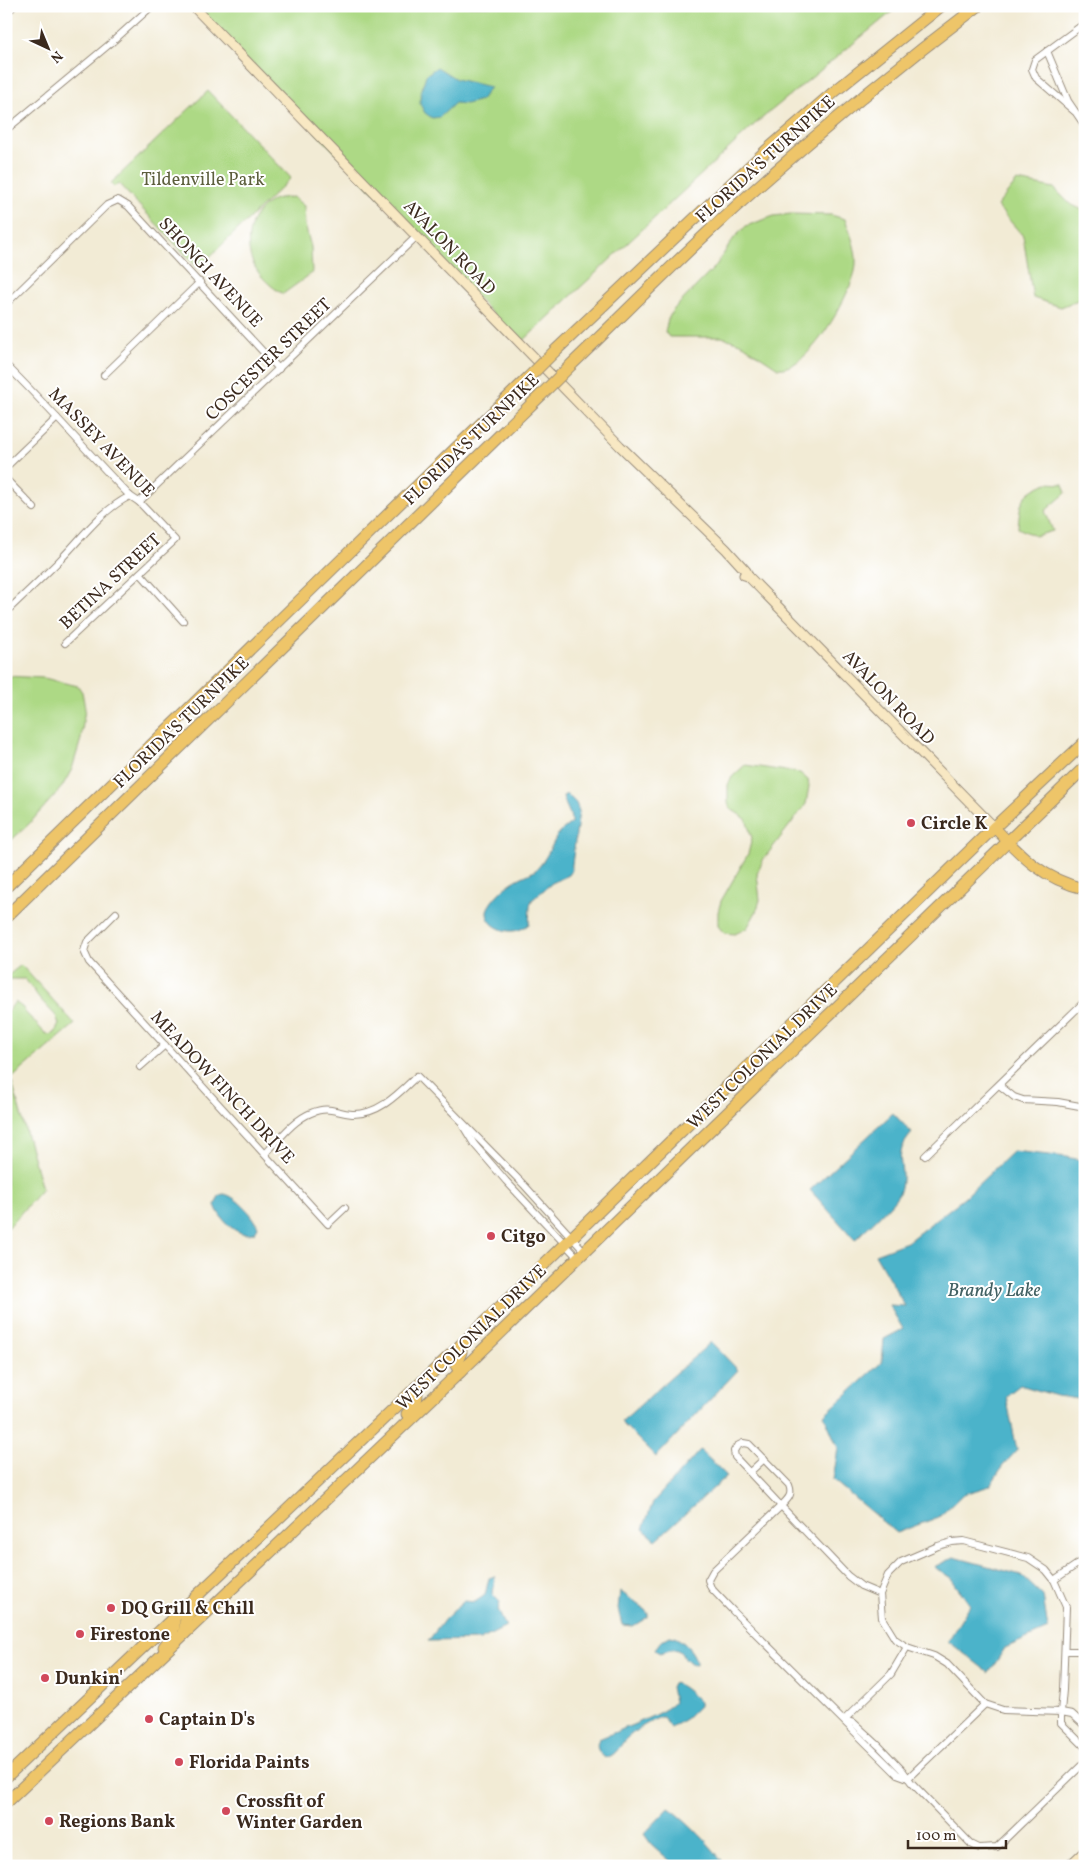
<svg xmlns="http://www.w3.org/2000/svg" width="1091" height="1872" font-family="Vollkorn,serif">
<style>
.green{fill:#add985;stroke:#748252}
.water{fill:#4cb3ca;stroke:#446e74}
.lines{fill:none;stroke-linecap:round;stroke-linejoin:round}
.street-casing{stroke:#968a7a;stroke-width:8}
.secondary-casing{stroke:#968a7a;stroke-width:11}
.primary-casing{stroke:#968a7a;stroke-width:12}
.highway-casing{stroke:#968a7a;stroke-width:13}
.street{stroke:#fff;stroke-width:6}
.secondary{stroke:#f8e8c3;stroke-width:9}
.primary{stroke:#eec569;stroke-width:10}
.highway{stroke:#eec569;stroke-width:11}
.highway-bridge-casing{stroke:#968a7a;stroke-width:13;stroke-linecap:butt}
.highway-bridge{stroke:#eec569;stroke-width:11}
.poi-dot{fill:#d1495b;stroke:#fff;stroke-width:2}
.labels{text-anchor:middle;stroke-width:4;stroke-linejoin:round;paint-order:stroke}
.street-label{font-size:18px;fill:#3b2a1e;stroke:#fff}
.park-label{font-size:18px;fill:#5d5f3d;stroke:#fff}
.poi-label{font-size:18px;font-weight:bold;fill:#3b2a1e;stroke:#fff;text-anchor:start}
.water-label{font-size:19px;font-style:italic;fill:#426163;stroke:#fff}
</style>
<rect width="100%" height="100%" fill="#fff"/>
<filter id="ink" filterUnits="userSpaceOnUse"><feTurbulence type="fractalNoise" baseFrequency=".02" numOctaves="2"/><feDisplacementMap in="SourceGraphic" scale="10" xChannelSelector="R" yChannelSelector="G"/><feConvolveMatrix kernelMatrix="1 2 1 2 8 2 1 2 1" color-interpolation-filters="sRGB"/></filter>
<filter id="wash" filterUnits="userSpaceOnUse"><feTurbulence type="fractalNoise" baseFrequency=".0096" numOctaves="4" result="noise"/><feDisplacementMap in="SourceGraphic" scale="20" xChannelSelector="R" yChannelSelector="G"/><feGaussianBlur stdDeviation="1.12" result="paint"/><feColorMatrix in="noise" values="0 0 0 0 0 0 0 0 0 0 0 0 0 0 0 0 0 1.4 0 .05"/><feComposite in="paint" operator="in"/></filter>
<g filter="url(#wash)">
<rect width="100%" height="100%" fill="#f2ebd5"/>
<!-- green -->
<g class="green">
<path d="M193 6H899L755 124 521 343Z"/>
<path d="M208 91 291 178 198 268 118 183 114 187 111 183Z"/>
<path d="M1017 181 1054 188 1070 204 1085 211V297L1061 307 1033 298 1023 236 997 206Z"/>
<path d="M293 197 304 206 305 225 311 247 312 273 283 294C258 279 242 256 251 226 254 215 263 205 273 200 279 197 287 198 293 197Z"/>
<path d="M791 214 831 215 845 219C851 236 859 253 855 271 849 297 808 372 778 368L740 343 722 337H669L665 332 668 319 674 309 715 267 734 238 746 226 774 216Z"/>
<path d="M1047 483 1063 484 1066 493 1045 511 1053 531 1035 536 1018 528C1020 501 1021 494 1047 483Z"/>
<path d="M6 676 44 678 78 686 82 692 85 708 81 739 72 769 62 787 29 824 6 845Z"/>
<path d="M745 765 800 773 808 780 809 786 806 804 763 860 757 874 760 900 756 912 747 928 735 934 724 933 718 926V912L721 901 748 854 752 838 746 819 731 809 728 803V785L732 777Z"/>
<path d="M21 965 75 1024 11 1079 42 1189 6 1230V1014L15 1002 23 1008 25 1012 45 1033 50 1035 55 1033 59 1024 56 1016 40 999 25 979H12L6 982V977Z"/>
</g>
<!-- water -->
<g class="water">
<path d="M437 67 456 79 490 87 481 100 466 104 455 103 440 117 432 118 425 113 420 104 421 91 426 75Z"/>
<path d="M567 794 576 803 579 811 571 872 569 875 552 883 532 900 530 906 529 924C509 942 479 922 489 906 496 894 508 884 520 878 526 875 532 873 537 869 546 859 551 847 557 836 560 831 566 827 571 823 572 813 564 805 563 796Z"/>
<path d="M893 1113 912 1133C891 1157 906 1163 901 1188 899 1200 865 1229 855 1240L810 1190Z"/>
<path d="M1013 1151 1067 1157 1085 1161V1400L1057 1396 1020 1385 1006 1396 1017 1450 1002 1467 990 1486 963 1494 939 1517 896 1533 833 1480 838 1448 824 1415 882 1362 884 1339 903 1329 889 1305 905 1306 875 1254 907 1242 964 1198Z"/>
<path d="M223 1194C234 1194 255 1216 258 1227L255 1232C239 1240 220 1220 215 1205L219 1196Z"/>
<path d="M711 1342 738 1370 656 1457 621 1422Z"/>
<path d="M700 1450 727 1476 656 1540 643 1529 653 1502Z"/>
<path d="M954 1557 1021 1575 1043 1596 1048 1629 1005 1648 989 1673 948 1641 970 1605 951 1578 934 1567Z"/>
<path d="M495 1576 493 1595 500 1602 498 1610 506 1627 480 1640 428 1641 445 1619 464 1601 475 1602 485 1595 489 1578Z"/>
<path d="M620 1591 645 1610 648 1614V1617L633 1626 622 1625 618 1609Z"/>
<path d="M670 1636C681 1637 697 1654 696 1664H692C674 1650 685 1646 659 1653L655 1649 661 1641Z"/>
<path d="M673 1683C683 1685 692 1695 699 1702V1706L687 1718 671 1728 663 1717H660C649 1722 637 1729 628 1737 619 1745 618 1755 605 1758 598 1752 595 1747 599 1739 612 1733 669 1712 674 1702L671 1687Z"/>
<path d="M669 1808C689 1821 711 1846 726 1866H676L651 1844 644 1834Z"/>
</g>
</g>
<g filter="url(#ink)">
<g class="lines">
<defs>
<g id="street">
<path d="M6 13 14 6"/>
<path d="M1047 51 1068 101 1085 126"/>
<path d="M1074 111 1036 78 1032 69 1035 60 1085 23"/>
<path d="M6 130 111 43 152 6"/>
<path d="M6 304 107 205 118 200 128 206 279 369"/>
<path d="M6 365C49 407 88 453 130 496L139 502 175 540 65 643"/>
<path d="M104 375 200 282"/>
<path d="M6 467 57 418"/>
<path d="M6 479 34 508"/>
<path d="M139 502 417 236"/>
<path d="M140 573 183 621"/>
<path d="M6 612C24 595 42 578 59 561 82 538 100 511 130 496"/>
<path d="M116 913 87 942 84 951 89 962 328 1224 345 1208"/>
<path d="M140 1067 165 1045"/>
<path d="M999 1085 1014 1097 1023 1100 1058 1102 1085 1107"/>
<path d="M463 1126 474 1144 506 1181 578 1258"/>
<path d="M265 1154C278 1141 293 1120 311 1113 330 1105 335 1113 352 1114 379 1115 399 1093 417 1076L525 1186 585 1252"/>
<path d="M925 1156 1085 1001"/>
<path d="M743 1443 749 1444 789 1485C793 1495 788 1499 781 1506L735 1457 734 1451 737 1446Z"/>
<path d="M750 1472 764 1459"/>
<path d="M1054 1580 1085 1559"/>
<path d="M880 1594 861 1586 848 1576 781 1506 713 1571 708 1580 711 1588 733 1611 897 1774 908 1778"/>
<path d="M1065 1651H1085"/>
<path d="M844 1720 891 1674 907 1647"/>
<path d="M845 1720 854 1723 879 1746 903 1771 911 1782 971 1844 979 1848 997 1847 1085 1762"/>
<path d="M1085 1726 1072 1714 1061 1712 1003 1710 985 1704 947 1664 934 1656 907 1647 895 1639 882 1618 880 1594 888 1575 901 1562 938 1546 952 1542 963 1541 1028 1558 1046 1570 1054 1580 1066 1607 1063 1690 1061 1712V1723L1085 1747"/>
<path d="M908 1778 985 1704"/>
</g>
<g id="secondary">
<path d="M193 6 620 446 726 549 746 571 748 576"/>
<path d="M744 575 748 576 994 827"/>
<path d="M1069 1866 1085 1851"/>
</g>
<path id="primary" d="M994 827C1022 857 1043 879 1085 889"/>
<g id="highway">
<path d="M556 350 766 151 834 92 941 6"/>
<path d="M572 364C621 317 669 268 719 222 802 146 888 74 978 6"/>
<path d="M6 887 528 378"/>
<path d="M6 917 542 394"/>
<path d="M460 1346 461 1352 456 1365 460 1372"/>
<path d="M407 1414C415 1405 419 1400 416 1387"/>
<path d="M184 1634 186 1618 197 1602"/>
<path d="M164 1647C172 1637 175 1630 174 1617"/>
<path d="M6 1777 460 1346 984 837 1085 742"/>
<path d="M6 1803 460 1372 1085 767"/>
</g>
</defs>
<!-- street casing -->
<use href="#street" class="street-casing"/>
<!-- secondary casing -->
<use href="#secondary" class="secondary-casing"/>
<!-- primary casing -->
<use href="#primary" class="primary-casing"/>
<!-- highway casing -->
<use href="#highway" class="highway-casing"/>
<!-- street -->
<use href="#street" class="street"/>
<!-- secondary -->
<use href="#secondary" class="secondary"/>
<!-- primary -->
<use href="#primary" class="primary"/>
<!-- highway -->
<use href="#highway" class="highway"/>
<defs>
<g id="highway-bridge">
<path d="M528 378 556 350"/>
<path d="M542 394 572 364"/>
</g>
</defs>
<!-- highway-bridge casing -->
<use href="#highway-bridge" class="highway-bridge-casing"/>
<!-- highway-bridge -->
<use href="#highway-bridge" class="highway-bridge"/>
</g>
</g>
<!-- markers -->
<g class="poi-dot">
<circle cx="911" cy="823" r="5"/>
<circle cx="491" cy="1236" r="5"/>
<circle cx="111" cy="1608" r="5"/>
<circle cx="80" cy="1634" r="5"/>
<circle cx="45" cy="1678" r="5"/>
<circle cx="149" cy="1719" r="5"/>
<circle cx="179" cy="1762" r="5"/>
<circle cx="226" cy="1811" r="5"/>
<circle cx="49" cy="1821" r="5"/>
</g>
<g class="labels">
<!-- street labels -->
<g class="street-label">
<text transform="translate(765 159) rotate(-42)" y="6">FLORIDA'S TURNPIKE</text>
<text transform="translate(450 247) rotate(46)" y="6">AVALON ROAD</text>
<text transform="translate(211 272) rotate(47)" y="6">SHONGI AVENUE</text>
<text transform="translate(268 359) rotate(-44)" y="6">COSCESTER STREET</text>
<text transform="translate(471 439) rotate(-44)" y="6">FLORIDA'S TURNPIKE</text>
<text transform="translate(102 442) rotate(46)" y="6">MASSEY AVENUE</text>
<text transform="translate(110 581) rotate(-43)" y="6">BETINA STREET</text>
<text transform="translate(889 697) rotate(46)" y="6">AVALON ROAD</text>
<text transform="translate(181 722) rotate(-44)" y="6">FLORIDA'S TURNPIKE</text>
<text transform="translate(762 1056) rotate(-44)" y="6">WEST COLONIAL DRIVE</text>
<text transform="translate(223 1087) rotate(47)" y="6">MEADOW FINCH DRIVE</text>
<text transform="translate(471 1337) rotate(-44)" y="6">WEST COLONIAL DRIVE</text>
</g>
<!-- park labels -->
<g class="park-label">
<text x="203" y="185">Tildenville Park</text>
</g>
<!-- poi labels -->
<g class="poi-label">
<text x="921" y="829">Circle K</text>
<text x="501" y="1242">Citgo</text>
<text x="121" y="1614">DQ Grill &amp; Chill</text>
<text x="90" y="1640">Firestone</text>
<text x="55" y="1684">Dunkin'</text>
<text x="159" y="1725">Captain D's</text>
<text x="189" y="1768">Florida Paints</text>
<text x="236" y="1807">Crossfit of<tspan x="236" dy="21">Winter Garden</tspan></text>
<text x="59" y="1827">Regions Bank</text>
</g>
<!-- water labels -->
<g class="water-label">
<text x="994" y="1296">Brandy Lake</text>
</g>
</g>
<!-- margin -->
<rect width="1091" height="1872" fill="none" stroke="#fff" stroke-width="25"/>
<!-- north arrow -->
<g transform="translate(48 48) rotate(136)" stroke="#ffffff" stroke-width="4" paint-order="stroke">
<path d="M0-4L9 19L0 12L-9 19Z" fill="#3b2a1e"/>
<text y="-8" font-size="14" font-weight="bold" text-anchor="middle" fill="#3b2a1e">N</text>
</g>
<!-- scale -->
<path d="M908 1840v8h98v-8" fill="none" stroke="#3b2a1e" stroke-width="2.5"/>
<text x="916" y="1840" font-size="15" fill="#3b2a1e" stroke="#ffffff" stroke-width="4" paint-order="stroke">100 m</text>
</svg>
